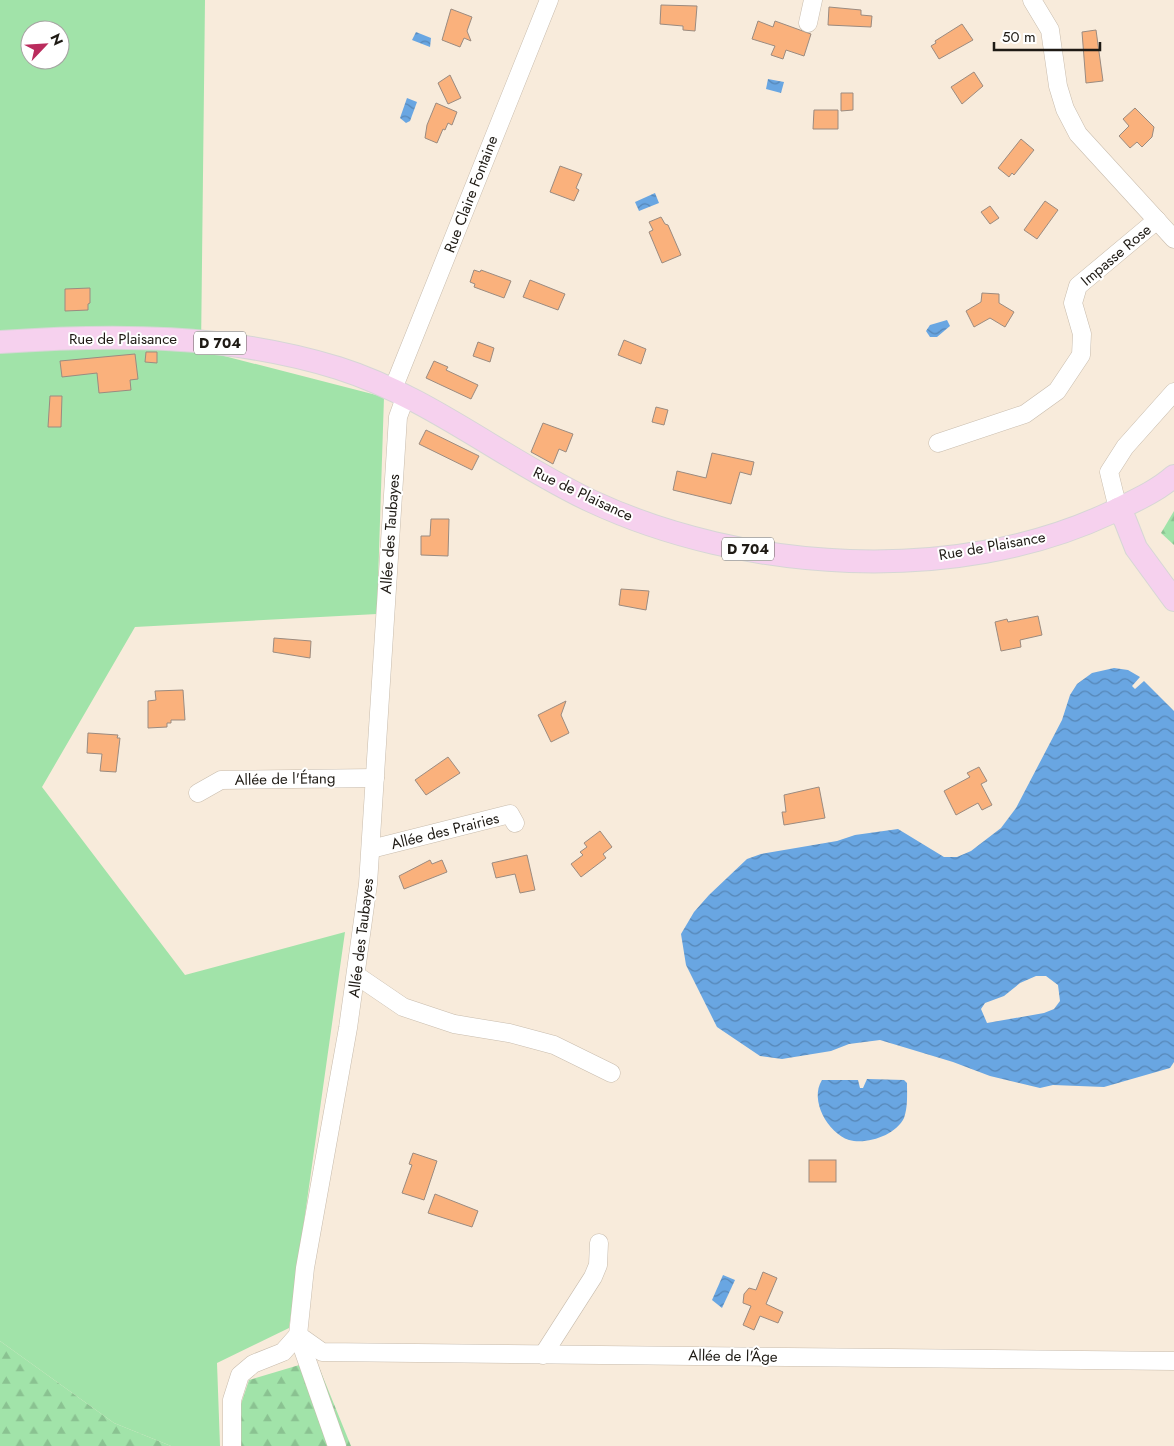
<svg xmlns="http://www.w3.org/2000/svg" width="1174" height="1446" font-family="Jost,sans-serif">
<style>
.grass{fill:#a1e3a9;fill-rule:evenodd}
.forest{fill:url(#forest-firs)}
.water{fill:url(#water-waves);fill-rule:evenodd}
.building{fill:#fab17c;stroke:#9b8b80}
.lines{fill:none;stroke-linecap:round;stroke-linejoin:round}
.minor-casing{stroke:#c8bcad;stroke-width:19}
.major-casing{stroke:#d6d6d5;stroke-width:24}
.minor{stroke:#fff;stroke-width:18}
.major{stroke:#f6d1ee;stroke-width:22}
.labels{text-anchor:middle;stroke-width:4;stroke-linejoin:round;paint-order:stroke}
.shield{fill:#fff;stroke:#625f5a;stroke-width:1}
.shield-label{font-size:14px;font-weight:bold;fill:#1e1a14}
.street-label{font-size:15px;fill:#1e1a14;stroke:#fff}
</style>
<defs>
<pattern id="forest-firs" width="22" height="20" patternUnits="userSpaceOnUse" patternTransform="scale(1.25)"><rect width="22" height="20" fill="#a1e3a9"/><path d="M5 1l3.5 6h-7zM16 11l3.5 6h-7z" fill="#8ac291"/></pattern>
<pattern id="water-waves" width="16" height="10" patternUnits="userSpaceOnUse" patternTransform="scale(1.25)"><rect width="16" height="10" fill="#69a6e2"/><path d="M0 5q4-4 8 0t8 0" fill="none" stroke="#5686b6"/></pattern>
</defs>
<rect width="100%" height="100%" fill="#f8ebdb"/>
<!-- grass -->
<path class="grass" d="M0 0H205L201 350 384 397 377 614 135 627 42 787 185 975 345 932 289 1328 217 1363 220 1446H171L114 1423 0 1341ZM30 30H60V60H30Z"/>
<!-- forest -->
<g class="forest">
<path d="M1174 511V545L1161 533Z"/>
<path d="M0 1341 114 1423 171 1446H0Z"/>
<path d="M316 1360 351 1446H227L249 1380Z"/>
</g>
<!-- water -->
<g class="water">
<path d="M416 32 431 38 430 47 412 40Z"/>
<path d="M768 79 784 82 781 93 766 89Z"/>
<path d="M407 98 417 102 410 121 406 123 400 118Z"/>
<path d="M655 193 659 203 639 211 635 202Z"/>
<path d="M947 320 950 326 937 337H930L926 331 930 325Z"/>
<path d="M1114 668 1128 670 1140 677 1132 686 1135 689 1144 681 1174 711V1062L1170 1068 1104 1087 1053 1085 1040 1088 990 1076 953 1062 880 1040 849 1044 831 1051 782 1059 760 1056 717 1027 686 965 681 934 694 912 709 895 747 859 761 854 837 841 855 835 898 829 944 857H957L971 851 1001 828 1016 808 1062 720 1070 695 1077 684 1092 673ZM1036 976H1046L1058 985 1060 1001 1054 1009 1044 1013 987 1023 981 1009 985 1003 1004 996 1020 983Z"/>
<path d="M867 1079 904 1080 907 1083C907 1094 908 1107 904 1118 896 1135 867 1145 849 1140 828 1133 809 1100 822 1080H858L860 1088H863Z"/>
<path d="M723 1275 735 1280 722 1308 712 1300Z"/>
</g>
<!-- building -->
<g class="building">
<path d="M661 5 697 6 695 31 683 30V26L660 24Z"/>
<path d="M829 7 861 10V15L872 16 871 27 828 25Z"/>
<path d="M451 9 472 17 467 31 471 41 464 38 460 47 442 40Z"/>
<path d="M758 21 773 27 775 21 811 34 804 56 786 50 783 59 771 55 775 46 752 39Z"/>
<path d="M962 24 973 40 939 59 931 46 936 43 935 41Z"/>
<path d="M1096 30 1103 81 1086 83 1082 32Z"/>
<path d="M974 72 983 86 962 104 951 87Z"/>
<path d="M450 75 461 98 448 104 438 83Z"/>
<path d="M841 93H853V110L841 111Z"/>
<path d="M436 103 457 112 452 125 448 123 445 130 443 129 437 143 425 138 427 125Z"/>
<path d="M1135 108 1154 127 1152 137 1142 147 1137 142 1130 148 1119 136 1129 126 1123 119Z"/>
<path d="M814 110H838V129H813Z"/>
<path d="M1021 139 1034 150 1014 175 1012 173 1009 177 998 168Z"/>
<path d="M560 166 582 174 576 188 579 190 574 201 550 192Z"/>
<path d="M1045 201 1058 210 1037 239 1024 230Z"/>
<path d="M990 206 999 218 990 224 981 212Z"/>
<path d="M661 217 665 224 668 225 681 255 662 263 649 232 653 230 649 222Z"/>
<path d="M474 270 480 272 481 270 511 281 504 298 474 287 475 284 470 282Z"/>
<path d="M530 280 565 294 558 310 523 297Z"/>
<path d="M90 288V303L88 304V310L65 311V289Z"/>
<path d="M982 293 999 294V303L1014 312 1005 327 990 318 974 327 966 311 981 302Z"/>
<path d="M624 340 646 349 641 364 618 355Z"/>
<path d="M478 342 494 348 490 362 473 356Z"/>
<path d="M146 352H157V363L145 362Z"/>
<path d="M135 354 138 379 130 380 131 390 99 393 97 373 62 377 60 361Z"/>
<path d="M434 361 448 367 446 370 478 385 471 399 426 378Z"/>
<path d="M50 396H62L61 427H48Z"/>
<path d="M656 407 668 410 664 425 652 422Z"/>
<path d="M543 423 573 434 566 452 559 449 553 464 531 452Z"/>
<path d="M426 430 479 456 472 470 419 444Z"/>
<path d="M712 453 754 462 751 475 740 472 731 504 673 490 677 471 706 478Z"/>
<path d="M431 519H449L448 556 421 555V536H430Z"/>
<path d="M621 589 649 591 646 610 619 605Z"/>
<path d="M1038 616 1042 635 1020 640 1021 647 1001 651 995 622 1007 619 1008 622Z"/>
<path d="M274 638 311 641 310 658 273 652Z"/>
<path d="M183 690 185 720H171V723H167V727L148 728V701L156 700 155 691Z"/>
<path d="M566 701 561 715 569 733 551 742 538 715Z"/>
<path d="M88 733 118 735 117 738H120L116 772 100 771 102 754 87 753Z"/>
<path d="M448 757 460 773 426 795 415 780Z"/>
<path d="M979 767 987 781 981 784 992 805 982 810 978 803 956 815 944 791 970 777 967 773Z"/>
<path d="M819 787 825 818 784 825 782 812H786L784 795Z"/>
<path d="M600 831 612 847 603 854 606 858 581 877 571 864 583 855 580 852 587 847 584 843Z"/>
<path d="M527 855 535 890 520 893 515 874 496 878 492 863Z"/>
<path d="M430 860 432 864 442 860 447 872 404 889 399 876Z"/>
<path d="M413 1153 437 1161 424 1200 402 1193 412 1165 409 1164Z"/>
<rect x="809" y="1160" width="27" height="22"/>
<path d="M435 1194 478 1211 472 1227 428 1213Z"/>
<path d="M763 1272 777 1278 766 1304 783 1312 778 1323 760 1316 754 1330 743 1325 751 1306 743 1303 744 1294 749 1288 756 1290Z"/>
</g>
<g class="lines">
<defs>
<g id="minor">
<path d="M1032 0 1050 30 1058 86 1065 109 1078 134 1174 239"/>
<path d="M808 23 813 0"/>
<path d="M393 389 549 0"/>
<path d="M938 443 1025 414 1057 391 1081 355 1082 334 1073 303 1078 286 1157 220"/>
<path d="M1118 509 1109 472 1125 447 1174 392"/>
<path d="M198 793 221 780 375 778"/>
<path d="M371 849 510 814 515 823"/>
<path d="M356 975 403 1007 454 1024 509 1033 554 1045 611 1073"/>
<path d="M298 1335 322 1352 1174 1361"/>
<path d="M298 1335 337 1446"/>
<path d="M543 1355 593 1277 598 1265 599 1243"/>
<path d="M232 1446V1400L240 1375 253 1364 283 1352 298 1335 305 1268 348 1028 368 884 398 417 406 395"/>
</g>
<g id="major">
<path d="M0 342C114 334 228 334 338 368 430 397 504 460 591 501 743 572 955 586 1110 513 1132 502 1156 492 1174 476"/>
<path d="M1118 509 1125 520 1136 548 1174 600"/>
</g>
</defs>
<!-- minor casing -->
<use href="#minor" class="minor-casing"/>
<!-- major casing -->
<use href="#major" class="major-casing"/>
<!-- minor -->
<use href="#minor" class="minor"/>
<!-- major -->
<use href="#major" class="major"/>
</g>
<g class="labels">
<!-- shield labels -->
<g class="shield">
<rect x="194" y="331.5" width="52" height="23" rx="4"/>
<rect x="722" y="537.5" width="52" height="23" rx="4"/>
</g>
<g class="shield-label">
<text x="220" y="348">D 704</text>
<text x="748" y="554">D 704</text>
</g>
<!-- street labels -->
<g class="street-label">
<text transform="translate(471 194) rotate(-69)" y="5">Rue Claire Fontaine</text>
<text transform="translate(1116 255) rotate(-40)" y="5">Impasse Rose</text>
<text x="123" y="344">Rue de Plaisance</text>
<text transform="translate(583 494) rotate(25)" y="5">Rue de Plaisance</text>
<text transform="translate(390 534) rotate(-86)" y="5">Allée des Taubayes</text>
<text transform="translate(992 546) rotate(-10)" y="5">Rue de Plaisance</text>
<text transform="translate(285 779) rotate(-1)" y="5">Allée de l'Étang</text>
<text transform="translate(445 831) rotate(-14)" y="5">Allée des Prairies</text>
<text transform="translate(361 938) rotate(-83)" y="5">Allée des Taubayes</text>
<text transform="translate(733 1356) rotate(1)" y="5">Allée de l'Âge</text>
</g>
</g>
<!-- north arrow -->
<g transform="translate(45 45) rotate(65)"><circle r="24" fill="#ffffff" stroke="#a5a3a1"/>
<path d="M0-4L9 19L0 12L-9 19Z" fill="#ba2c5d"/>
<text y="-8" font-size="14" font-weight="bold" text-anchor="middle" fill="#1e1a14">N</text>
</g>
<!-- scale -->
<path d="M994 42v8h106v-8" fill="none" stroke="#1e1a14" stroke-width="2.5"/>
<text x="1002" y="42" font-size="15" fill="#1e1a14" stroke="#ffffff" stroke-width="4" paint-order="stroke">50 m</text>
</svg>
